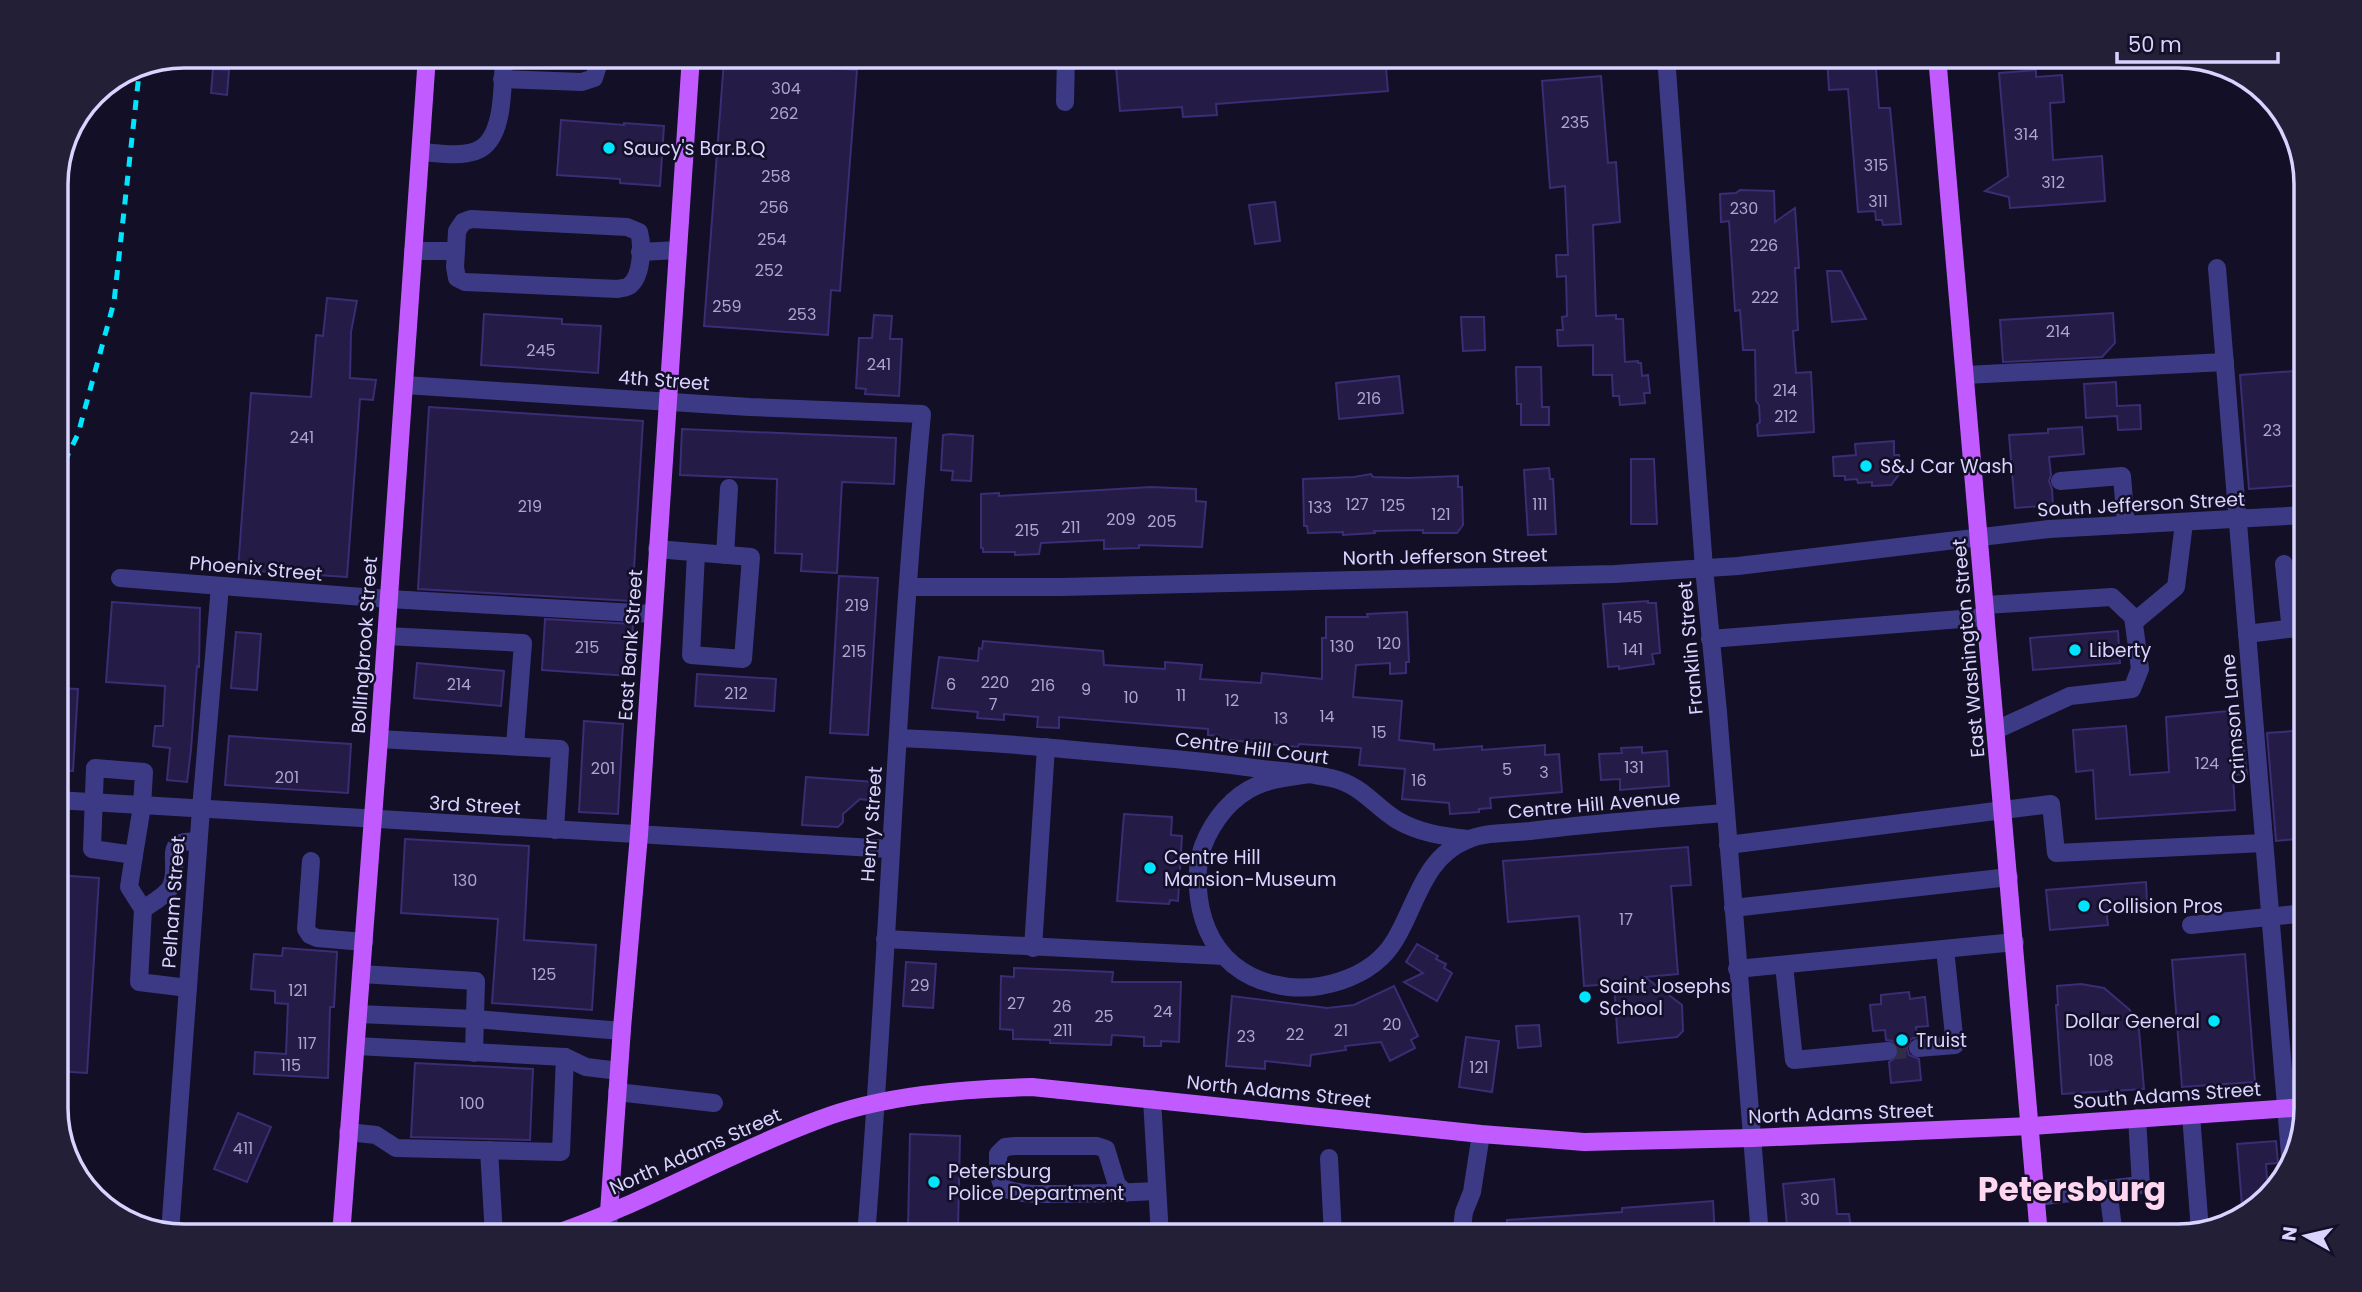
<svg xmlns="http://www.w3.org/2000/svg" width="2362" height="1292" font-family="Poppins,sans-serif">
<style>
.building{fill:#241b47;stroke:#3b2d73;stroke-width:2}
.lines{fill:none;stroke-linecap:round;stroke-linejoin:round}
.minor-tunnel{stroke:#312d47;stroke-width:18;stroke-dasharray:18 9;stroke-linecap:butt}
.minor{stroke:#3d3a85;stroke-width:18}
.major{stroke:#c25bff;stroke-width:18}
.rail{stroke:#00e5ff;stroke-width:5;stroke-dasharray:10 9;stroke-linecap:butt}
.poi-dot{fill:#00e5ff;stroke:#130f26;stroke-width:2.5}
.labels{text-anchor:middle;stroke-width:5;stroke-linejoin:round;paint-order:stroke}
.number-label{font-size:16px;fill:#aca6d1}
.poi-label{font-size:19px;fill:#d9d4ff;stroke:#130f26;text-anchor:start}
.street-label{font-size:19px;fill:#d9d4ff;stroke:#130f26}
.town-label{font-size:33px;font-weight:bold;fill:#ffd6f0;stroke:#130f26}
.rim{fill:none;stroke:#d9d4ff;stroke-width:3.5}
</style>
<rect width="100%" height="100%" fill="#130f26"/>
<!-- building -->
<g class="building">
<path d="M1115 56H1385L1388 91 1216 104 1217 115 1183 117 1182 107 1120 111Z"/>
<path d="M1827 56H1875L1879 108H1890L1901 224 1883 225 1882 220H1876L1875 211 1858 212 1848 89 1829 90Z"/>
<path d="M724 60 857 70 840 291 831 290 828 335 704 326Z"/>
<path d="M213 69 229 70 227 95 211 93Z"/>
<path d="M2036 70V77L2062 75 2064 102 2050 103 2053 160 2102 156 2105 201 2010 208 2009 197 1985 191 2008 176 1999 73Z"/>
<path d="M1601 76 1608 163 1616 162 1620 222 1593 225 1596 316 1616 315V319H1623L1625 362 1638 361V363H1641L1642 376 1648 375 1650 393H1644L1645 403 1620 405 1619 396H1613L1612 375H1593V345L1558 346 1557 330H1563L1562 317 1567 316 1566 276 1557 277 1556 255H1568L1565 186 1550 188 1542 81Z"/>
<path d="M561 120 624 125V123L664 126 660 186 620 183V179L557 175Z"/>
<path d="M1740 190 1774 191 1775 222 1795 208 1799 268H1795L1798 330 1793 331 1796 373 1811 372 1814 432 1758 436 1757 425 1760 422 1759 405 1756 401 1755 350H1743L1740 310 1735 311 1729 221 1721 222 1720 194 1736 193Z"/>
<path d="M1275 202 1280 241 1255 244 1249 205Z"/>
<path d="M1827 271H1841L1866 319 1832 322Z"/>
<path d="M327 298 357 301 351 332 350 378 376 380 373 400 360 399 347 577 238 570 251 393 311 397 316 335 323 336Z"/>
<path d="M2113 313 2115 343 2102 357 2003 362 2000 320Z"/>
<path d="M484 314 562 319V324L601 326 598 373 481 365Z"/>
<path d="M874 315 892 316 890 339H902L899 396 865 394 866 389 856 388 859 338H872Z"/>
<path d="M1461 317H1484L1485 350 1463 351Z"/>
<path d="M1516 367H1541L1542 407H1549V425H1521V404H1517Z"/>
<path d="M2295 371 2304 485 2249 489 2240 375Z"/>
<path d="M1399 376 1403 413 1339 419 1336 383Z"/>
<path d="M2116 382 2117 406 2140 405 2141 429 2118 430 2117 416 2086 418 2084 384Z"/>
<path d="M429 407 643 421 632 601 418 589Z"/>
<path d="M2082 427 2084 454 2049 457 2051 475 2049 481 2052 489 2053 505 2015 508 2009 435 2048 433V429Z"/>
<path d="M682 429 896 438 894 484 842 482 837 573 801 571 802 554 775 553 777 479 680 475Z"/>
<path d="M950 434 973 436 971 481 952 480 953 471 941 470 943 435Z"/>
<path d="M1894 441V455H1899L1900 473 1891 485 1872 486V482L1858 483 1857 479 1845 480V476H1834L1833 457 1856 455 1855 444Z"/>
<path d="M1631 459H1654L1657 524H1631Z"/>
<path d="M1549 468 1550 479H1553L1556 534 1528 535 1524 470Z"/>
<path d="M1371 474 1373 477 1408 478 1458 476V487H1462L1463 525 1457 533H1423V530L1374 531 1375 533 1343 535V532L1308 533 1307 526H1304L1303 479 1354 477Z"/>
<path d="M1151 487 1196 489V501L1206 502 1202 547 1139 545V548L1104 549V540L1041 543 1039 554 1015 555V552H983V548H981V494L999 493V496Z"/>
<path d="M839 576 878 578 868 735 830 733Z"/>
<path d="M1648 601V603H1656L1660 653 1652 654 1654 664 1619 669V666L1608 667 1603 604Z"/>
<path d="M112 602 200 608 199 667 197 666 191 750 187 782 167 780 170 748 153 746 155 726H163L165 686 106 682Z"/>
<path d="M1407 612 1409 662H1406V673L1390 674V663L1356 665 1353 697 1402 701 1399 740 1434 744V750L1482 746V750L1545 745V755L1559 754 1562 792 1490 798 1491 808 1479 809V812L1450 814 1449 803 1402 799 1405 769 1359 765 1361 748 1299 744 1298 747 1219 739V736L1208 735V729L1059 717V728L1037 727 1038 717 1004 714V720L977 718 978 712 932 708 939 657 978 661 979 648 982 649 983 641 1103 651 1104 665 1165 669V662L1202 665 1200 679 1261 683 1262 673 1322 679V638H1326V617H1368L1367 614Z"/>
<path d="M545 619 633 624 630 676 542 670Z"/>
<path d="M2118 631 2120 663 2033 670 2030 638Z"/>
<path d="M236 632 261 634 257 690 231 688Z"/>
<path d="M417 663 504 671 501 706 414 698Z"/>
<path d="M697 674 776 679 774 711 695 706Z"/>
<path d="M56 688 78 689 73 771 56 770Z"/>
<path d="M2239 710 2247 774 2233 775 2235 810 2096 819 2093 770 2076 772 2073 730 2126 726 2130 775 2169 772 2166 717Z"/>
<path d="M584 721 623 724 618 814 579 812Z"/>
<path d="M2306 730V838L2276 841 2267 733Z"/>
<path d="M229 736 351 744 348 793 225 785Z"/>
<path d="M1642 747V753L1667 751 1669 786 1620 790V779L1601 780 1599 754 1622 753 1621 748Z"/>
<path d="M806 777 874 782 873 794 866 800 860 799 843 814V822L838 827 802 825Z"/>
<path d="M1124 814 1172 817 1171 835 1182 836 1178 901 1170 900 1169 904 1117 901Z"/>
<path d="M405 839 529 846 524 940 596 945 592 1010 492 1003 498 919 401 913Z"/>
<path d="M1688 847 1691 885 1671 886 1678 974 1645 977 1682 1005 1683 1031 1677 1037 1618 1043 1614 984 1584 986 1579 916 1508 922 1503 861Z"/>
<path d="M56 875 99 878 87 1073 56 1071Z"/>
<path d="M2146 882 2147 902 2121 904V908L2106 909 2108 925 2050 930 2046 890Z"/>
<path d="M1417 944 1438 956 1436 959 1446 964 1444 968 1452 973 1437 1001 1404 982 1423 973 1406 962Z"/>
<path d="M283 948 337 952 334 1007H330L328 1078 254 1074 255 1052 286 1054 288 1004 275 1003V991L251 989 254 954 282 956Z"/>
<path d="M2245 954 2255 1082 2182 1087 2172 960Z"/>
<path d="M906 962 936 964 933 1008 903 1006Z"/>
<path d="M1014 968 1113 972 1112 982H1181L1179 1042 1161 1041V1046H1144V1037L1112 1035 1111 1045 1050 1043V1040L1013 1039V1030L1000 1029 1001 976 1014 977Z"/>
<path d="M2081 984 2104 988 2130 1010 2139 1030 2144 1089 2062 1094 2056 1005H2058L2057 986Z"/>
<path d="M1394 986 1418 1036 1411 1040 1415 1048 1390 1061 1381 1042 1345 1046 1346 1050 1311 1055 1310 1066 1265 1061V1069L1226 1066 1232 996 1327 1008 1354 1005Z"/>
<path d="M1909 992 1910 999 1925 997 1928 1026 1916 1027 1917 1037 1911 1039 1907 1048 1909 1055 1919 1059 1921 1080 1891 1083 1889 1062 1898 1056 1899 1049 1893 1041 1886 1040 1885 1030 1873 1031 1870 1005 1881 1004V995Z"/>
<path d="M1539 1025 1541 1046 1518 1048 1516 1026Z"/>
<path d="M1466 1037 1499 1041 1492 1092 1459 1087Z"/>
<path d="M415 1063 533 1069 530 1140 411 1137Z"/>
<path d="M238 1113 271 1127 247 1182 214 1169Z"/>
<path d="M910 1134 960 1136 958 1230 908 1228Z"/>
<path d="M2276 1141 2278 1163 2266 1164 2268 1192 2243 1218 2237 1144Z"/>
<path d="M1834 1179 1837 1214H1849L1851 1230 1838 1231V1236H1788L1783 1184Z"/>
<path d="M1713 1201 1715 1236H1508L1507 1220 1622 1212V1208Z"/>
</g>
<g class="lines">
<!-- minor-tunnel -->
<path class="minor-tunnel" d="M1888 1051 1918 1048"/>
<!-- minor -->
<g class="minor">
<path d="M1666 56 1704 568 1718 712 1760 1236"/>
<path d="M502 79 582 82 594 78 601 56"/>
<path d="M1065 102 1066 56"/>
<path d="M421 152C438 153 459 157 476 151 506 140 502 82 504 56"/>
<path d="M413 251H456L455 267 457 278 465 282 618 289C621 288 627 288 629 286 642 277 643 246 639 232L627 227 471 219 463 222 457 231 456 251"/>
<path d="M640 252 678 250"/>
<path d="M2217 268 2291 1167"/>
<path d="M1965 375 2225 362"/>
<path d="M404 385 750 407 922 414C896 688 888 962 866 1236"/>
<path d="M2060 481 2122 476 2126 525"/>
<path d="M657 549 751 557 743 659 691 655 696 553"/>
<path d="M725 555 729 488"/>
<path d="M120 578 389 599 653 614"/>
<path d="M909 587H1061L1615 574 1738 566 2049 529 2306 515"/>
<path d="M1985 605 2112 597 2133 617 2140 669 2132 689 2070 696 1996 730"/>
<path d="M2134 622 2176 587 2184 523"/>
<path d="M2287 629 2306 628"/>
<path d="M2247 634 2287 629 2290 622 2284 564"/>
<path d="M386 636 523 643 515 746"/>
<path d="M1710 639 1986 617"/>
<path d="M898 738C983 741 1067 749 1152 757 1189 760 1225 764 1262 769 1285 771 1308 773 1331 778 1362 785 1373 805 1397 820 1419 833 1442 836 1468 839"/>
<path d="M379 739 560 749 555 830"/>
<path d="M95 768 144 772 142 806 134 855 92 849Z"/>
<path d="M1310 774C1293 777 1273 778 1258 785 1232 796 1213 820 1203 846 1194 870 1197 905 1207 929 1219 958 1243 977 1273 984 1315 995 1372 979 1395 940 1417 904 1423 858 1467 840 1485 832 1510 833 1530 831 1595 823 1660 818 1725 813"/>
<path d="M56 800 891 849"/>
<path d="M1728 845 2051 804 2056 853 2264 843"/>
<path d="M134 855 129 887 143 909"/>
<path d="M311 861 306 929 310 935 317 938 364 942"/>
<path d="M1733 908 2009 877"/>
<path d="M2191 925 2306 913"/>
<path d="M885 939 1224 956"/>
<path d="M1033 948 1046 747"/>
<path d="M1784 965 1794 1060 1888 1051"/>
<path d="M1737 969 2015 942"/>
<path d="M361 974 476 981 474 1053"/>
<path d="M188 988 139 982 143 909C152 903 164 897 170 888 183 866 158 837 198 842"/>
<path d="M358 1014 475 1019 622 1031"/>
<path d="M356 1046 565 1057 586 1067 619 1071"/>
<path d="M1918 1048 1955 1045 1945 949"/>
<path d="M617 1092 714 1103"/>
<path d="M1152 1099 1160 1236"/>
<path d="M2191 1115 2200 1230"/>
<path d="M348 1132 376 1135 396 1148 561 1152 565 1057"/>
<path d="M489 1150 494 1236"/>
<path d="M1329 1158 1333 1236"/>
<path d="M2108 1189 2114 1236"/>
<path d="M1126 1193 1117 1185 1106 1149 1097 1146H1015L1005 1147 998 1154V1173L1003 1188C1021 1195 1039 1194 1058 1194 1091 1194 1124 1193 1157 1191"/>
<path d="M2036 1197 2141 1185 2137 1118"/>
<path d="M170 1233 201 809 220 586"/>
<path d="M608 1236 609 1212"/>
<path d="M1461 1236 1464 1212 1472 1192 1481 1134"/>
</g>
<!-- major -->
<g class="major">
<path d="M1937 56 2039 1236"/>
<path d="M609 1212 622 1028 639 835 691 56"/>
<path d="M341 1236 379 739 427 56"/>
<path d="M549 1236C642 1205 726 1154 818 1120 882 1095 963 1089 1032 1087L1481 1134 1584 1142 1752 1138 2031 1126 2306 1107"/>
</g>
<!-- rail -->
<path class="rail" d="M56 479 78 434 114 302 140 65"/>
</g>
<!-- markers -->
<g class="poi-dot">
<circle cx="609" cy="148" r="7"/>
<circle cx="1866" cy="466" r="7"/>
<circle cx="2075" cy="650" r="7"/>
<circle cx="1150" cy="868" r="7"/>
<circle cx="2084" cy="906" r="7"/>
<circle cx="1585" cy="997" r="7"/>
<circle cx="2214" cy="1021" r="7"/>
<circle cx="1902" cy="1040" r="7"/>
<circle cx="934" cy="1182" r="7"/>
</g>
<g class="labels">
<!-- number labels -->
<g class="number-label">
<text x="786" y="94">304</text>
<text x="784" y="119">262</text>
<text x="1575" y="128">235</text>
<text x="2026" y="140">314</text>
<text x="1876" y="171">315</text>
<text x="776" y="182">258</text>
<text x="2053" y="188">312</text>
<text x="1878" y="207">311</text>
<text x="774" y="213">256</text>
<text x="1744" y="214">230</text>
<text x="772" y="245">254</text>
<text x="1764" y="251">226</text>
<text x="769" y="276">252</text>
<text x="1765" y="303">222</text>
<text x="727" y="312">259</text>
<text x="802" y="320">253</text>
<text x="2058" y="337">214</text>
<text x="541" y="356">245</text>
<text x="879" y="370">241</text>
<text x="1785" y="396">214</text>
<text x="1369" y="404">216</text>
<text x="1786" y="422">212</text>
<text x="2272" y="436">23</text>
<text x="302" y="443">241</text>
<text x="1357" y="510">127</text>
<text x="1540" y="510">111</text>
<text x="1393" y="511">125</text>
<text x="530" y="512">219</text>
<text x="1320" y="513">133</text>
<text x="1441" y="520">121</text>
<text x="1121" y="525">209</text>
<text x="1162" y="527">205</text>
<text x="1071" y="533">211</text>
<text x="1027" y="536">215</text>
<text x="857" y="611">219</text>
<text x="1630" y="623">145</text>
<text x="1389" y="649">120</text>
<text x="1342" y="652">130</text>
<text x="587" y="653">215</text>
<text x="1633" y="655">141</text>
<text x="854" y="657">215</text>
<text x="995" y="688">220</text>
<text x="459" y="690">214</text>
<text x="951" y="690">6</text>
<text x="1043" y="691">216</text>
<text x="1086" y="695">9</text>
<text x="736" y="699">212</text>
<text x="1181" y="701">11</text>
<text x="1131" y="703">10</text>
<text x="1232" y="706">12</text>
<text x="993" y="710">7</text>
<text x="1327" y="722">14</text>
<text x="1281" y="724">13</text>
<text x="1379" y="738">15</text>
<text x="2207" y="769">124</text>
<text x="1634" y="773">131</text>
<text x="603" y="774">201</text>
<text x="1507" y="775">5</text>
<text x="1544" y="778">3</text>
<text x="287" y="783">201</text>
<text x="1419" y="786">16</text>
<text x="465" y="886">130</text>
<text x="1626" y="925">17</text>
<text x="544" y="980">125</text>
<text x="920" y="991">29</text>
<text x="298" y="996">121</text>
<text x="1016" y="1009">27</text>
<text x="1062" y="1012">26</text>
<text x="1163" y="1017">24</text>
<text x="1104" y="1022">25</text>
<text x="1392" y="1030">20</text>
<text x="1063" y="1036">211</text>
<text x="1341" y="1036">21</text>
<text x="1295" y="1040">22</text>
<text x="1246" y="1042">23</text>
<text x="307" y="1049">117</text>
<text x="2101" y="1066">108</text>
<text x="291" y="1071">115</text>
<text x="1479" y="1073">121</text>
<text x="472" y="1109">100</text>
<text x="243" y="1154">411</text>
<text x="1810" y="1205">30</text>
</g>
<!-- poi labels -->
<g class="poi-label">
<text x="623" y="155">Saucy's Bar.B.Q</text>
<text x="1880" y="473">S&amp;J Car Wash</text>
<text x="2089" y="657">Liberty</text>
<text x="1164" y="864">Centre Hill<tspan x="1164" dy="22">Mansion-Museum</tspan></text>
<text x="2098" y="913">Collision Pros</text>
<text x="1599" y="993">Saint Josephs<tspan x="1599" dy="22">School</tspan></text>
<text x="2200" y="1028" text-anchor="end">Dollar General</text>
<text x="1916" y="1047">Truist</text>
<text x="948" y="1178">Petersburg<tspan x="948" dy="22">Police Department</tspan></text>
</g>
<!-- street labels -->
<g class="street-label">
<text transform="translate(664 380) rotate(4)" y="7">4th Street</text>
<text transform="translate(2141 504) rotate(-3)" y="7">South Jefferson Street</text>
<text transform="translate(1445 556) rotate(-1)" y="7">North Jefferson Street</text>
<text transform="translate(256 568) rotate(5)" y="7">Phoenix Street</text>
<text transform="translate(364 645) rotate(-86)" y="7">Bollingbrook Street</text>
<text transform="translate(630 645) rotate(-86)" y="7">East Bank Street</text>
<text transform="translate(1690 648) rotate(-95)" y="7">Franklin Street</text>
<text transform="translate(1968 648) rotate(-95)" y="7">East Washington Street</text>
<text transform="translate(2233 719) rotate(-95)" y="7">Crimson Lane</text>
<text transform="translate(1252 748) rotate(7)" y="7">Centre Hill Court</text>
<text transform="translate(1594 804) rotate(-5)" y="7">Centre Hill Avenue</text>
<text transform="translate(475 805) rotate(3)" y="7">3rd Street</text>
<text transform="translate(871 824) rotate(-86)" y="7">Henry Street</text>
<text transform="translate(173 902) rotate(-86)" y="7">Pelham Street</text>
<text transform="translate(1279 1091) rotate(6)" y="7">North Adams Street</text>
<text transform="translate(2167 1095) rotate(-4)" y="7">South Adams Street</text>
<text transform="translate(1841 1113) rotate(-2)" y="7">North Adams Street</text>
<text transform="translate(695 1151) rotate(-24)" y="7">North Adams Street</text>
</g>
<!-- town labels -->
<g class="town-label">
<text x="2072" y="1201">Petersburg</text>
</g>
</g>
<!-- crop -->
<path d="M0 0H2362V1292H0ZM184 68H2178A116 116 0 0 1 2294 184V1108A116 116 0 0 1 2178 1224H184A116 116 0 0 1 68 1108V184A116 116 0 0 1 184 68Z" fill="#231f37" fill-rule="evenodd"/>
<path class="rim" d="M184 68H2178A116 116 0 0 1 2294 184V1108A116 116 0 0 1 2178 1224H184A116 116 0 0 1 68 1108V184A116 116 0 0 1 184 68Z"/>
<!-- north arrow -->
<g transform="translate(2306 1236) rotate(278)" stroke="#130f26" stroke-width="5" paint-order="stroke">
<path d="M0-5L12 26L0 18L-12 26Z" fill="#d9d4ff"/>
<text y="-10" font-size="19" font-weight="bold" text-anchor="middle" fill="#d9d4ff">N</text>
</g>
<!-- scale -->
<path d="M2117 52v10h161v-10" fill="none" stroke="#d9d4ff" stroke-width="3.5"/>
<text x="2128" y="52" font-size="21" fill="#d9d4ff" stroke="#130f26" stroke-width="5" paint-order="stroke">50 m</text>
</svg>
